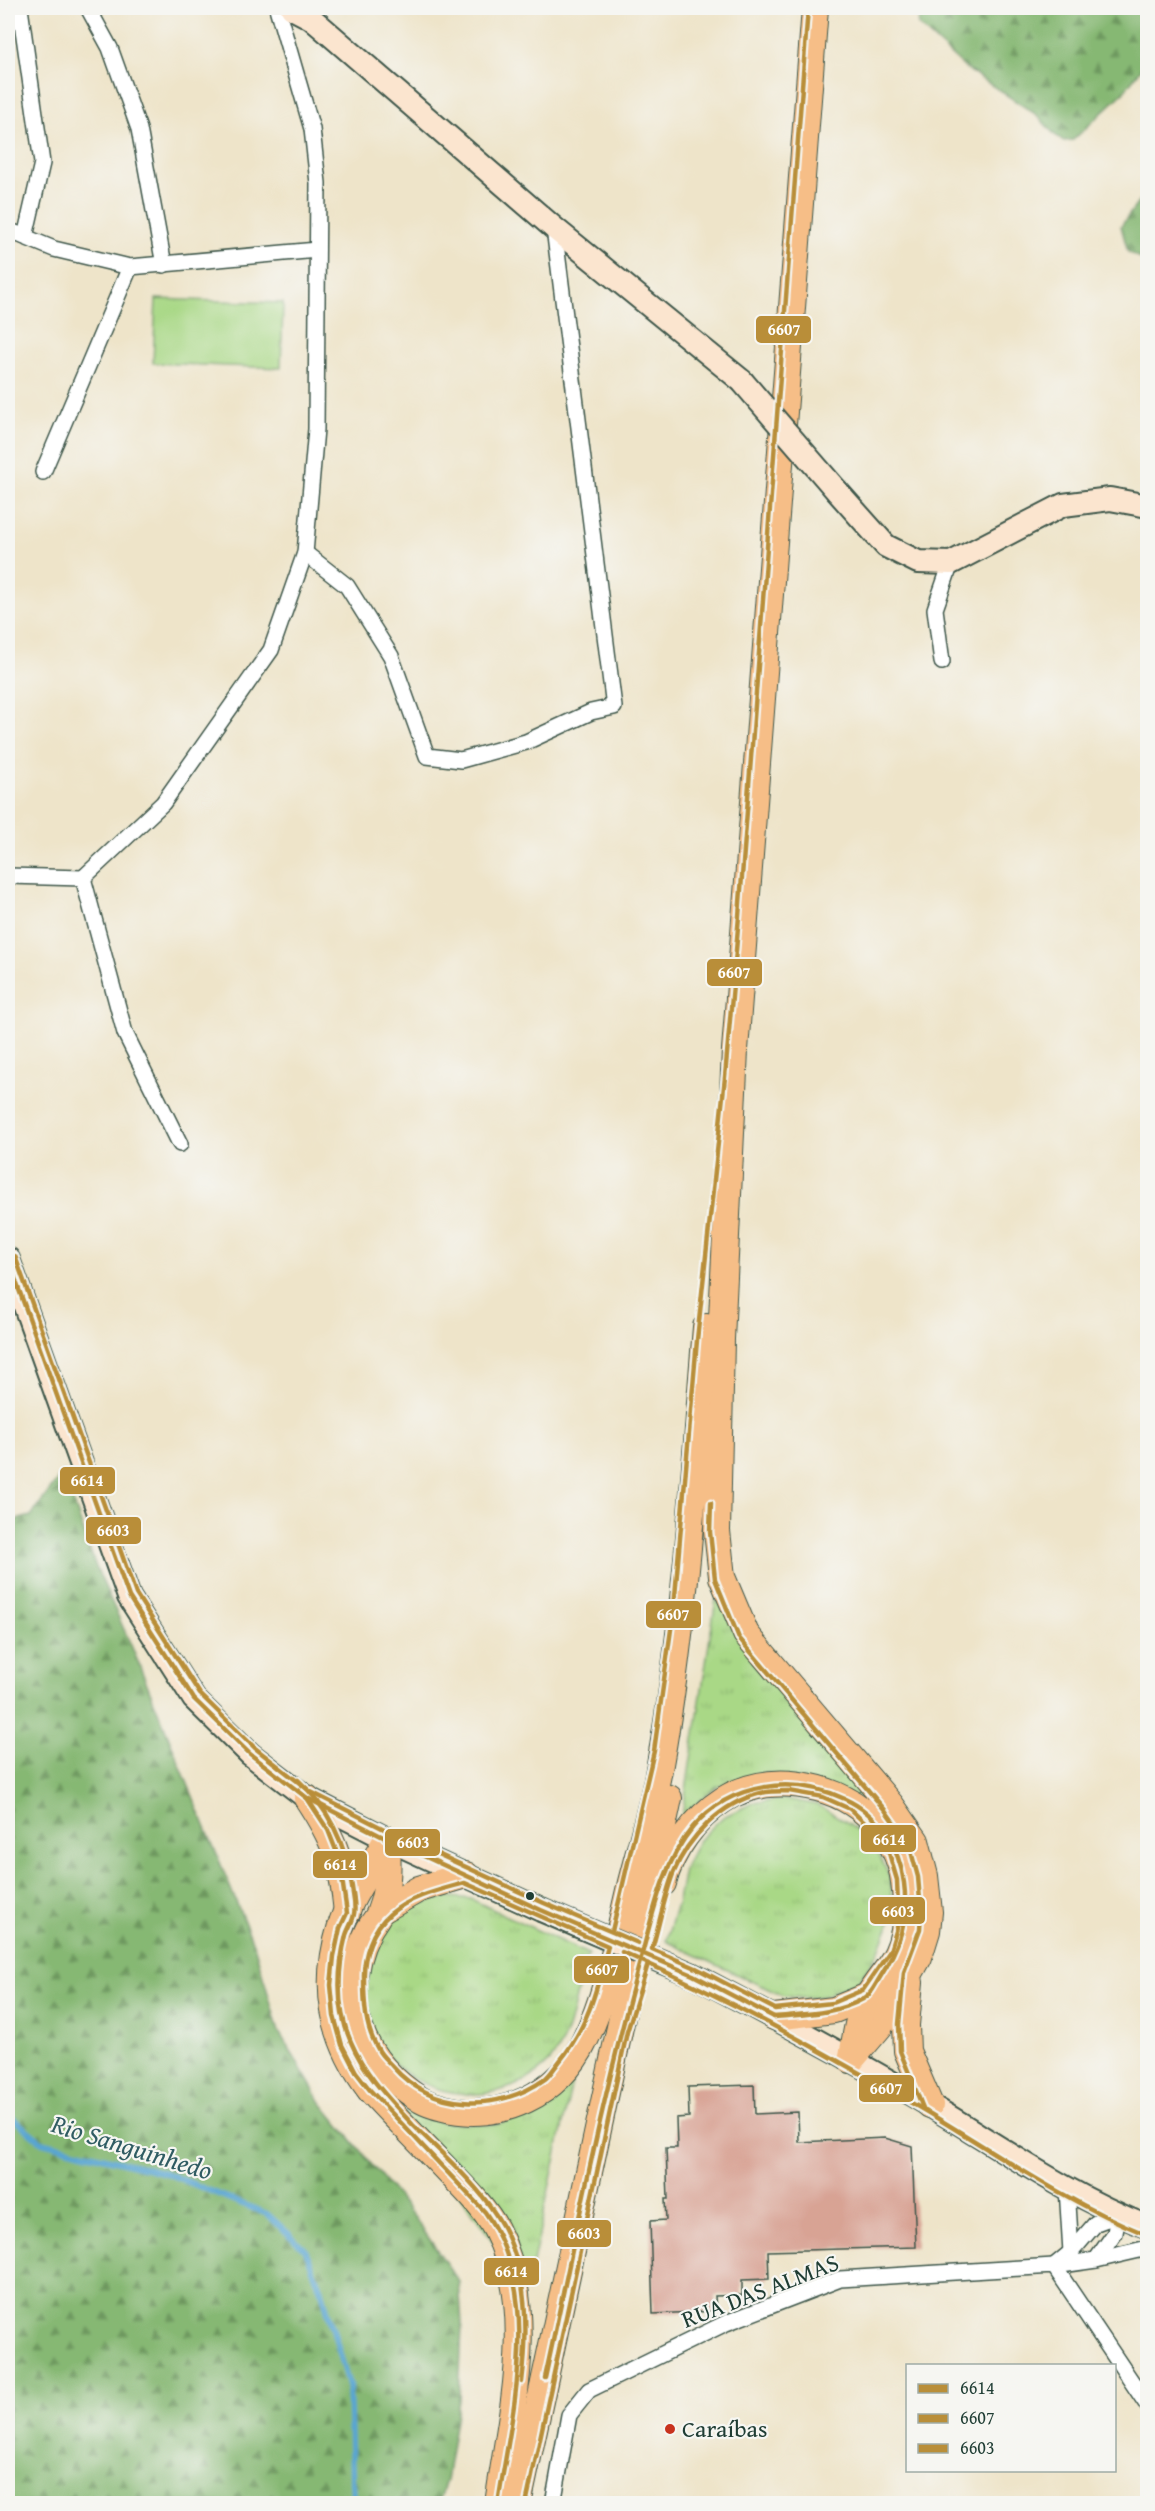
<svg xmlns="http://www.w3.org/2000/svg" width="1155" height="2511" font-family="'Gentium Book Plus',serif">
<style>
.grass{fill:url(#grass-tufts);stroke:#648a5d;stroke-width:1.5}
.forest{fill:url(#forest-firs);stroke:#527a54;stroke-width:1.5}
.pitch{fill:#a9d886;stroke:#648a5d;stroke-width:1.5}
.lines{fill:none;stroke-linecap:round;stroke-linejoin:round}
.stream{stroke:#59a5d2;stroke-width:6}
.building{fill:#d8a394}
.street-casing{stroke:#3e564a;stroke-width:18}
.secondary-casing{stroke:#3e564a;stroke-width:26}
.primary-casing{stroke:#3e564a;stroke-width:28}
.street{stroke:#fff;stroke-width:15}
.secondary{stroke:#fbe5cf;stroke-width:22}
.primary{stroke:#f6be87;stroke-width:26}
.secondary-bridge-casing{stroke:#3e564a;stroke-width:26;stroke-linecap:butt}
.secondary-bridge{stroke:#fbe5cf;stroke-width:22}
.bus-1-casing{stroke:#f6f6f2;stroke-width:9}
.bus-2-casing{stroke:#f6f6f2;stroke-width:9}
.bus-3-casing{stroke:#f6f6f2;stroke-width:9}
.bus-1{stroke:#b98e39;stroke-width:4.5}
.bus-2{stroke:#b98e39;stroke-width:4.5}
.bus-3{stroke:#b98e39;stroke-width:4.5}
.bus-dot{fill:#1f3d34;stroke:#f6f6f2;stroke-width:2}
.poi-dot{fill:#c8321e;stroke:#f6f6f2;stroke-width:2}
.labels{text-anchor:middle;stroke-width:4.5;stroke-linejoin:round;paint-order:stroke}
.street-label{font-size:24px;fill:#1f3d34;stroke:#f6f6f2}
.poi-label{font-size:24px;fill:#1f3d34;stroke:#f6f6f2;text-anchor:start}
.water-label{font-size:26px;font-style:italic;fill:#305c63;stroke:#f6f6f2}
.line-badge{stroke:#f6f6f2;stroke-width:2}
.badge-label{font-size:16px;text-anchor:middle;font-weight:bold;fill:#fff}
</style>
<defs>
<pattern id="grass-tufts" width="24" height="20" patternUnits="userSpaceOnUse" patternTransform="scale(1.5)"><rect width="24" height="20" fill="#a9d886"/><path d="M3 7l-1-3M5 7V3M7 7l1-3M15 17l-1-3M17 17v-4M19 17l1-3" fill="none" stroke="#91ba74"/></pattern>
<pattern id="forest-firs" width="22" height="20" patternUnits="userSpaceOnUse" patternTransform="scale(1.5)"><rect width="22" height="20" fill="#86b873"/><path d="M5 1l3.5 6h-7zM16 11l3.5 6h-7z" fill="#6d975f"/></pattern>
</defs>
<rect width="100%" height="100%" fill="#f6f6f2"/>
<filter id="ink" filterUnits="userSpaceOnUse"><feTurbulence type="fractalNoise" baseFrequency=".0167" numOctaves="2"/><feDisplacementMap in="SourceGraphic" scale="12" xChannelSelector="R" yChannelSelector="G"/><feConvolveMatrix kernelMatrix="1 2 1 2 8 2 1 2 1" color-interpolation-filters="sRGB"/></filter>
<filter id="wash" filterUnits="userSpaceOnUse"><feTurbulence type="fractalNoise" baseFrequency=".008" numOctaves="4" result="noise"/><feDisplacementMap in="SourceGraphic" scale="24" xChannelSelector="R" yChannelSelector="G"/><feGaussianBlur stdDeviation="1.35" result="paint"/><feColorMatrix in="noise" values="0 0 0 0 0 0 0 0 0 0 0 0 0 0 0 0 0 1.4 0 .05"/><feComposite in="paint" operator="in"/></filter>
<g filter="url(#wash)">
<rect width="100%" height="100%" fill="#eee4c9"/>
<!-- grass -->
<g class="grass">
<path d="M716 1599 872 1802 766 1772 717 1786 682 1816Z"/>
<path d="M786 1799 818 1805 850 1824 875 1846 890 1878 893 1915 878 1953 858 1981 824 1996 804 1998 783 1996 666 1941 678 1901 684 1869 699 1840 723 1817 753 1803Z"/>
<path d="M451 1897 471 1899 588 1954C584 1967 580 1980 577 1993 571 2017 570 2031 556 2053 548 2066 532 2078 518 2084 452 2115 369 2072 363 1998 363 1992 361 1985 362 1979 363 1970 370 1959 373 1950 387 1914 415 1901 451 1897Z"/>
<path d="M573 2078 527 2290 400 2110 445 2123 495 2125 536 2110Z"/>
</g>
<!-- forest -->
<g class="forest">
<path d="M920 8H1147V61L1122 94 1073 140 1064 141 1055 135 1037 115 965 68 918 25Z"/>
<path d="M1147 190V262L1128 252 1121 226Z"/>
<path d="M63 1472 96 1567 131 1645 255 1948 279 2032 320 2101 415 2218 459 2282 462 2324 459 2400 446 2480 439 2503H8V1522L31 1516Z"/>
</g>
<!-- pitch -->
<path class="pitch" d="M156 299 283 303 281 368 153 363Z"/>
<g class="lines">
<!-- stream -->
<path class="stream" d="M8 2106 10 2116 42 2142 166 2173 267 2214 305 2249 323 2295 349 2385 353 2504"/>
</g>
<g id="blocks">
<!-- building -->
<path class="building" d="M754 2085 755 2114 798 2112 799 2142 885 2138 912 2146 916 2247 768 2251 769 2279 742 2280V2295L715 2296 716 2311 653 2314 650 2221 666 2220 665 2199H668L666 2148H677L676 2118 689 2117 688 2087Z"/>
</g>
</g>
<g filter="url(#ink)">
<use href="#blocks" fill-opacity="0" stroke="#3e564a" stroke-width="1.5"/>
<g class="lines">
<defs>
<g id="street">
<path d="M20 8 42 163 25 237"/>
<path d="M88 8 110 48 139 129 164 265"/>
<path d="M8 230 54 249 130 267 317 250"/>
<path d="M43 472 130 267"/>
<path d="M305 553 347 586 391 656 427 756 461 760 526 742 591 712 614 707 554 228"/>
<path d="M942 662 935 609 951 563"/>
<path d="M8 876 83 878 163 803 271 650 305 553 316 429 318 183 312 129 277 8"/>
<path d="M83 878 125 1033 180 1144"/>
<path d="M1067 2188 1071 2252"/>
<path d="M1118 2215 1115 2233 1096 2260 1054 2266 1071 2252 1096 2223Z"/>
<path d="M1096 2260 1148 2248"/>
<path d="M553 2504 569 2415 589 2390 726 2323 840 2279 1054 2266 1148 2406"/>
</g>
<g id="secondary">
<path d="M292 8 311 18 554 228 742 381"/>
<path d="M837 491 886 546 918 562 951 563 1063 505 1110 499 1148 506"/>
<path d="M8 1259 129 1597 194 1699 250 1754 307 1798 387 1839 541 1910"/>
<path d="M693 1975C774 2017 855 2060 933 2107 1003 2149 1071 2197 1148 2227"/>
</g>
<g id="primary">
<path d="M815 8 735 1050 721 1339 717 1531 722 1577 746 1634 891 1805 916 1841 925 1876 929 1912 927 1931 919 1957 880 2026 851 2060"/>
<path d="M307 1798C336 1842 342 1861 347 1913"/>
<path d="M387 1839C388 1862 389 1889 380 1911 378 1918 371 1925 368 1932 356 1956 351 1982 355 2009 362 2049 388 2079 421 2100 428 2104 435 2106 443 2108 500 2123 560 2094 585 2040 609 1991 618 1935 631 1882 641 1843 653 1804 660 1764 686 1620 694 1472 706 1327"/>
<path d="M387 1839C371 1868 349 1898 340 1929 322 1989 333 2041 370 2090 394 2116 419 2141 443 2166 462 2186 483 2205 496 2229 539 2312 510 2416 498 2504"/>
<path d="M663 1883C671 1851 695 1818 723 1800 767 1772 831 1782 868 1815 887 1833 901 1855 904 1882 907 1904 907 1932 897 1953 890 1968 877 1980 869 1995 858 2013 856 2036 852 2056"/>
<path d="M381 1911 419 1889 466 1875"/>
<path d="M910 1982 906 2025 907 2051 930 2105"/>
<path d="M774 2017 834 2010 868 1996"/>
<path d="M518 2504 669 1798"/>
</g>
</defs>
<!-- street casing -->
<use href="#street" class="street-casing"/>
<!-- secondary casing -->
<use href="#secondary" class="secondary-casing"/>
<!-- primary casing -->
<use href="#primary" class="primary-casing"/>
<!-- street -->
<use href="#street" class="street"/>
<!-- secondary -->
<use href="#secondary" class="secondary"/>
<!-- primary -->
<use href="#primary" class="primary"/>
<defs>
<g id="secondary-bridge">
<path d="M742 381 837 491"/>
<path d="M541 1910 693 1975"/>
</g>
</defs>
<!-- secondary-bridge casing -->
<use href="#secondary-bridge" class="secondary-bridge-casing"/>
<!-- secondary-bridge -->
<use href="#secondary-bridge" class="secondary-bridge"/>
<defs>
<g id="bus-1">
<path d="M8 1259 129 1597 194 1699 250 1754 307 1798 328 1830 339 1858 347 1913 340 1928 334 1956 331 1985 334 2016 342 2045 356 2072 370 2090 485 2212C544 2296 512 2411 498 2504"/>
<path d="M297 1790 307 1798 387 1839 541 1910 693 1975 774 2017"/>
<path d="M545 2378C575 2240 601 2101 639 1965 652 1919 661 1865 693 1827 731 1782 793 1775 845 1799 878 1814 900 1848 904 1883 909 1921 899 1948 879 1979 874 1987 871 1995 863 1999 836 2014 804 2014 774 2017"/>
</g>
<g id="bus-2">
<path d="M711 1503 710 1532 715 1579 739 1638 885 1810 909 1844 918 1877 921 1912 920 1929 904 1972 899 2024 900 2051 923 2108"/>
<path d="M465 1883 608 1946C597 1989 588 2027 559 2062 555 2067 550 2075 545 2079 498 2113 431 2111 393 2067 388 2061 381 2056 378 2049 365 2027 364 2004 364 1979 363 1956 372 1929 390 1914 411 1896 440 1890 465 1883Z"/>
<path d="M612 1931 654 1751 674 1608 697 1340 725 1077 739 916 808 8"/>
<path d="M622 1952C727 1998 828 2054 927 2112 999 2155 1068 2203 1145 2234"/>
</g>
<g id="bus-3">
<path d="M15 1256 136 1594 200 1694 255 1748 311 1792 390 1832 544 1903 638 1943"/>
<path d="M298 1780C330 1809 346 1845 352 1887 353 1896 356 1906 354 1914 353 1922 348 1928 346 1935 337 1971 336 2008 351 2042 365 2075 389 2099 413 2125 441 2153 474 2181 496 2215 528 2263 529 2326 522 2382"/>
<path d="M789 1791 823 1797 850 1809 871 1829 889 1853 897 1880 898 1907 897 1928 890 1951 863 1990 832 2003 775 2009 696 1968 652 1949C659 1925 664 1898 673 1874 688 1837 721 1803 761 1793 770 1791 780 1791 789 1791Z"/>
<path d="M526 2504 627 2032 648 1964"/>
</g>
</defs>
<!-- bus-1 casing -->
<use href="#bus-1" class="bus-1-casing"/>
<!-- bus-2 casing -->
<use href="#bus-2" class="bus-2-casing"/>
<!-- bus-3 casing -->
<use href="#bus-3" class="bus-3-casing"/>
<!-- bus-1 -->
<use href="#bus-1" class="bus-1"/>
<!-- bus-2 -->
<use href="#bus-2" class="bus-2"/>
<!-- bus-3 -->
<use href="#bus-3" class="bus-3"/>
</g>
</g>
<!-- markers -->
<circle class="bus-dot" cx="530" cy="1896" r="5"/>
<circle class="poi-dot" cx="670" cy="2429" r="6"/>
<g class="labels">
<!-- street labels -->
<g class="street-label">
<text transform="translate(760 2291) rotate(-21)" y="8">RUA DAS ALMAS</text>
</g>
<!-- poi labels -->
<g class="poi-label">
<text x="682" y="2437">Caraíbas</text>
</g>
<!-- water labels -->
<g class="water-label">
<text transform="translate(132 2147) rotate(17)" y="9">Rio Sanguinhedo</text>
</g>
</g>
<g class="line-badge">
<rect x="755" y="315" width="57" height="29" rx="6" fill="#b98e39"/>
<rect x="706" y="958" width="57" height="29" rx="6" fill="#b98e39"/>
<rect x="59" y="1466" width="57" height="29" rx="6" fill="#b98e39"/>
<rect x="85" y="1516" width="57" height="29" rx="6" fill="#b98e39"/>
<rect x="645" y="1600" width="57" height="29" rx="6" fill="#b98e39"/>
<rect x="860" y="1824" width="57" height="29" rx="6" fill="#b98e39"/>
<rect x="384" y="1828" width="57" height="29" rx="6" fill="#b98e39"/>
<rect x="312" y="1850" width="56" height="29" rx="6" fill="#b98e39"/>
<rect x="869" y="1896" width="57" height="29" rx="6" fill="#b98e39"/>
<rect x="573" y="1955" width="57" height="29" rx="6" fill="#b98e39"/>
<rect x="858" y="2074" width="57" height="29" rx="6" fill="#b98e39"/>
<rect x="556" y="2219" width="56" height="29" rx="6" fill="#b98e39"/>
<rect x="483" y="2257" width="57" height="29" rx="6" fill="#b98e39"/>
</g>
<g class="badge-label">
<text x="784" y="335">6607</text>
<text x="734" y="978">6607</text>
<text x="87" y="1486">6614</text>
<text x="113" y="1536">6603</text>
<text x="673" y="1620">6607</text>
<text x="889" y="1845">6614</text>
<text x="413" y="1848">6603</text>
<text x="340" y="1870">6614</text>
<text x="898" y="1917">6603</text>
<text x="602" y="1975">6607</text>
<text x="886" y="2094">6607</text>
<text x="584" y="2239">6603</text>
<text x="511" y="2277">6614</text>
</g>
<!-- margin -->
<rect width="1155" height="2511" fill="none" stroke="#f6f6f2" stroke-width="30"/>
<!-- legend -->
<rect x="906" y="2364" width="210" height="108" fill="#f6f6f2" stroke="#a0aca6" stroke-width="1.5"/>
<rect x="918" y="2384" width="30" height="9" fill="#b98e39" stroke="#a0aca6" stroke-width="1.5"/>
<text x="960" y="2394" font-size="18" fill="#1f3d34">6614</text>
<rect x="918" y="2414" width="30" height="9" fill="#b98e39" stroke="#a0aca6" stroke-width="1.5"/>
<text x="960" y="2424" font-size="18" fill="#1f3d34">6607</text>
<rect x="918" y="2444" width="30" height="9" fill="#b98e39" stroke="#a0aca6" stroke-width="1.5"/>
<text x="960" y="2454" font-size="18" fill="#1f3d34">6603</text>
</svg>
